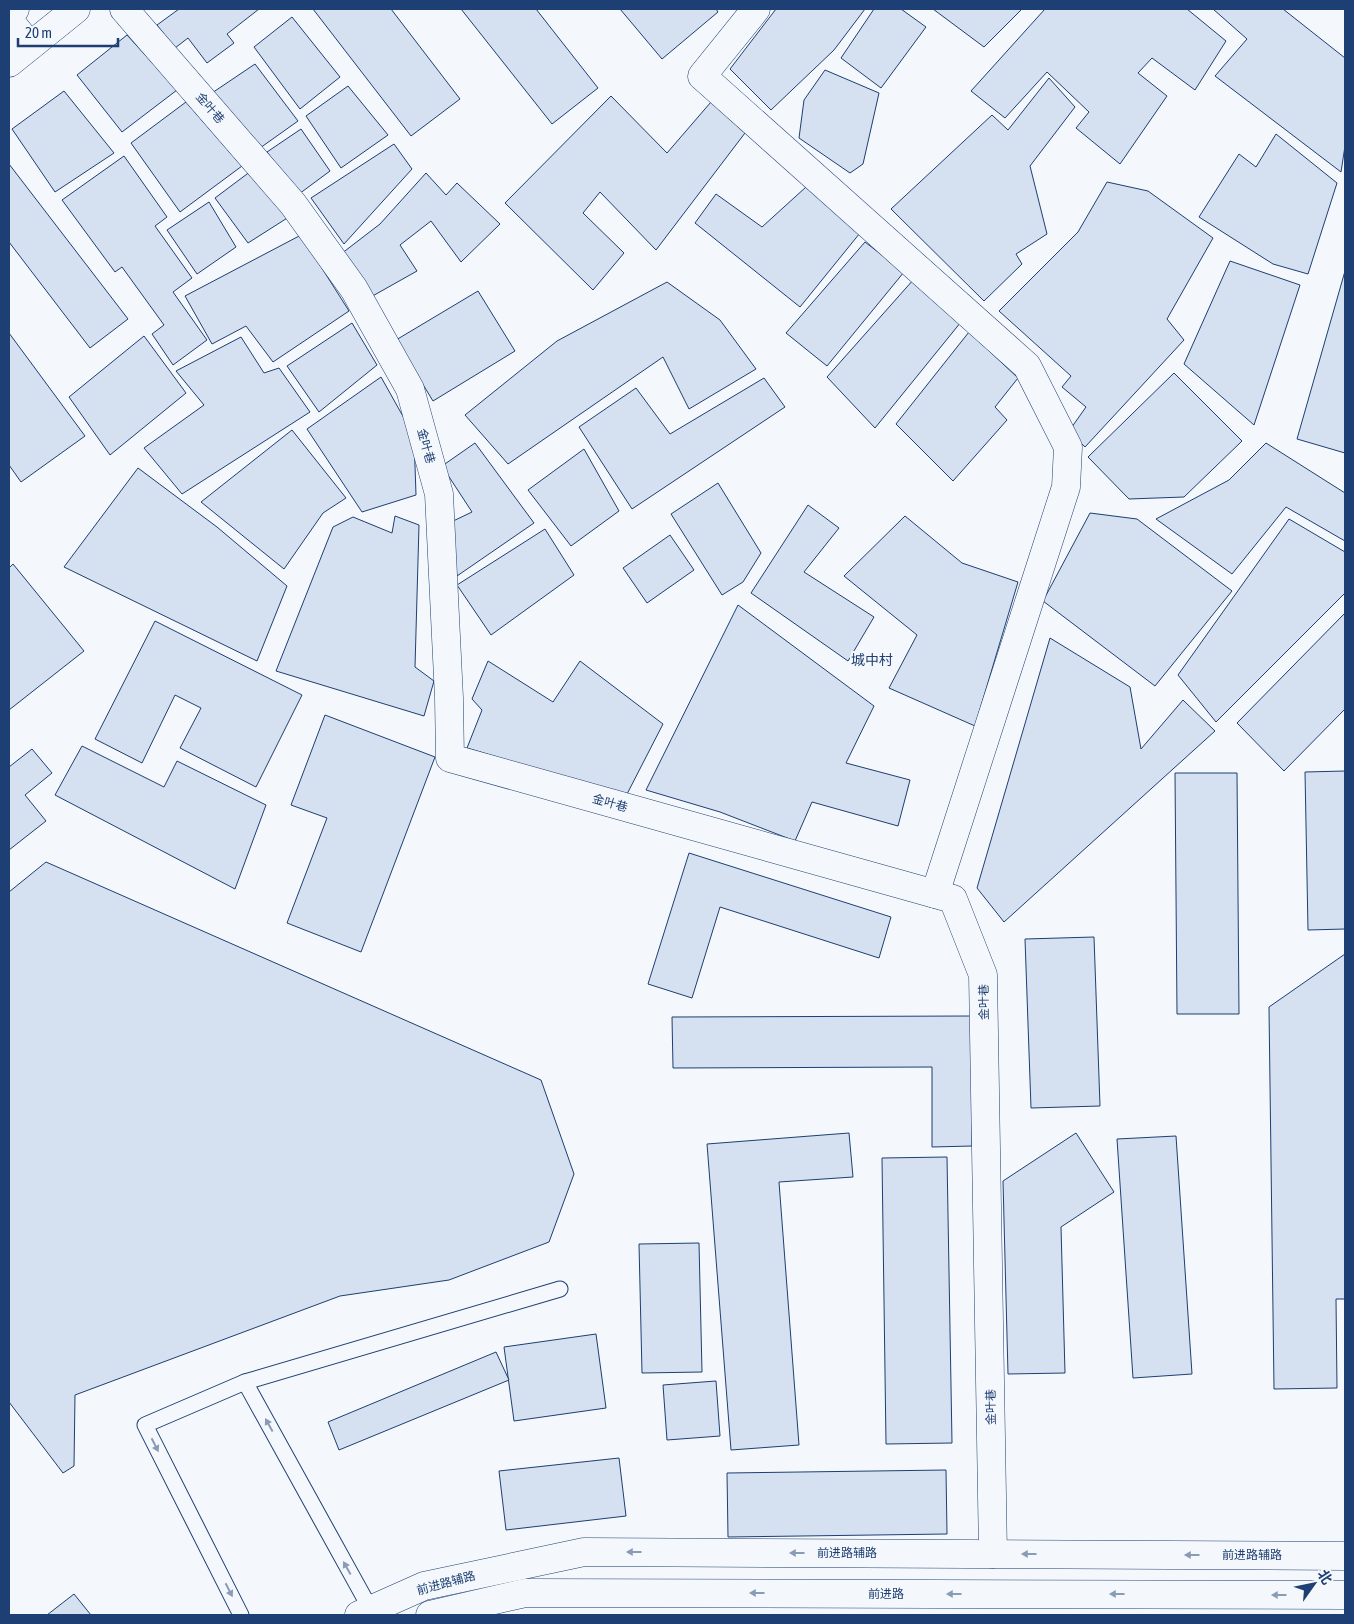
<svg xmlns="http://www.w3.org/2000/svg" width="1354" height="1624" font-family="'Asap Condensed','Noto Sans SC',sans-serif">
<style>
.building{fill:#d5e0f0;stroke:#1d3f73}
.lines{fill:none;stroke-linecap:round;stroke-linejoin:round}
.lane-casing{stroke:#1d3f73;stroke-width:17}
.street-casing{stroke:#1d3f73;stroke-width:29}
.secondary-casing{stroke:#1d3f73;stroke-width:29}
.lane{stroke:#f4f7fb;stroke-width:15}
.street{stroke:#f4f7fb;stroke-width:28}
.secondary{stroke:#f4f7fb;stroke-width:28}
.oneway{fill:#889bb7}
.labels{text-anchor:middle;stroke-width:4;stroke-linejoin:round;paint-order:stroke}
.street-label{font-size:12px;fill:#1d3f73;stroke:#f4f7fb}
.neighbourhood-label{font-size:14px;fill:#1d3f73;stroke:#f4f7fb}
</style>
<rect width="100%" height="100%" fill="#f4f7fb"/>
<!-- building -->
<g class="building">
<path d="M179 9H259L227 34 234 43 207 63 188 38 175 48 157 25Z"/>
<path d="M313 9H391L460 99 411 136Z"/>
<path d="M461 9H536L598 88 552 124Z"/>
<path d="M620 9H716L718 12 662 59Z"/>
<path d="M776 9H865L834 50 771 110 730 69Z"/>
<path d="M874 9H901L926 27 881 88 841 58Z"/>
<path d="M933 9H1022L984 47Z"/>
<path d="M1045 9H1187L1226 41 1195 90 1152 58 1138 73 1167 96 1120 164 1076 128 1089 112 1047 72 1005 118 971 91Z"/>
<path d="M1213 9H1283L1345 58V146L1341 172 1215 76 1247 39Z"/>
<path d="M292 17 340 77 300 109 254 47Z"/>
<path d="M127 35 177 90 122 132 77 75Z"/>
<path d="M255 64 298 121 260 148 209 95Z"/>
<path d="M825 70 879 93 863 164 850 173 799 138 804 100Z"/>
<path d="M1049 78 1075 107 1030 166 1047 234 1016 254 1022 264 984 301 891 209 992 115 1008 130Z"/>
<path d="M348 86 388 135 341 168 306 116Z"/>
<path d="M64 91 114 153 55 192 12 129Z"/>
<path d="M611 96 667 153 711 102 745 133 656 250 600 192 583 213 624 253 593 290 505 203Z"/>
<path d="M186 102 242 166 180 212 131 143Z"/>
<path d="M301 129 330 171 299 194 267 152Z"/>
<path d="M1276 134 1337 183 1308 274 1273 264 1199 217 1239 154 1256 167Z"/>
<path d="M394 144 412 169 344 244 311 198Z"/>
<path d="M124 156 167 217 155 226 192 278 173 292 207 340 173 365 152 334 164 325 122 267 115 272 62 200Z"/>
<path d="M9 164 128 319 90 348 9 242Z"/>
<path d="M251 171 292 215 248 243 215 198Z"/>
<path d="M426 173 446 195 457 183 500 224 461 262 431 221 400 245 417 271 369 298 341 254 380 224Z"/>
<path d="M1107 182 1148 191 1213 238 1167 319 1184 340 1085 447 1069 431 1086 407 1062 387 1071 376 999 311 1078 232Z"/>
<path d="M806 187 860 233 800 307 695 223 716 194 762 227Z"/>
<path d="M209 202 236 247 197 274 167 230Z"/>
<path d="M301 235 349 311 273 362 246 326 212 344 185 296Z"/>
<path d="M865 242 904 272 827 366 786 333Z"/>
<path d="M1230 261 1300 285 1254 425 1184 364Z"/>
<path d="M1345 271V453L1297 439Z"/>
<path d="M914 279 961 322 875 428 827 377Z"/>
<path d="M667 282 720 320 756 369 689 409 663 357 508 464 465 415 557 341Z"/>
<path d="M478 291 515 351 433 401 396 340Z"/>
<path d="M352 323 377 365 319 412 287 366Z"/>
<path d="M969 332 1018 378 995 407 1007 420 953 481 896 424Z"/>
<path d="M9 333 85 436 21 482 9 465Z"/>
<path d="M144 336 186 393 110 455 69 397Z"/>
<path d="M241 337 264 373 279 368 310 412 182 494 144 448 204 405 176 371Z"/>
<path d="M1174 373 1242 441 1184 497 1129 499 1088 457Z"/>
<path d="M381 377 414 436 416 495 362 512 307 429Z"/>
<path d="M764 378 785 407 632 509 579 427 636 388 670 434Z"/>
<path d="M292 430 346 498 323 513 284 569 201 502Z"/>
<path d="M475 443 534 523 457 576 449 523 472 512 442 466Z"/>
<path d="M1266 443 1345 493V541L1286 507 1232 574 1156 519 1229 480Z"/>
<path d="M584 449 619 511 571 546 528 490Z"/>
<path d="M138 468 217 527 287 586 257 661 64 567Z"/>
<path d="M718 483 761 553 743 582 722 595 671 514Z"/>
<path d="M808 505 839 528 804 572 874 617 848 661 751 593Z"/>
<path d="M1090 513 1137 519 1232 591 1155 686 1043 601Z"/>
<path d="M395 516 419 525 415 667 434 681 424 716 276 671 333 527 353 517 392 533Z"/>
<path d="M905 516 962 563 1018 582 975 726 889 688 917 635 844 576Z"/>
<path d="M1289 519 1345 552V593L1216 722 1178 675Z"/>
<path d="M545 529 574 575 491 635 457 585Z"/>
<path d="M670 535 694 570 647 603 623 568Z"/>
<path d="M13 564 84 651 9 710V568Z"/>
<path d="M738 605 874 706 846 763 910 780 898 826 812 802 795 841 720 812 646 790Z"/>
<path d="M1345 613V709L1284 771 1237 723Z"/>
<path d="M155 621 302 695 256 787 180 748 201 708 175 695 142 763 95 739Z"/>
<path d="M1050 638 1130 687 1141 749 1183 700 1215 731 1004 922 977 888Z"/>
<path d="M488 661 553 702 580 661 663 724 626 796 467 748 482 710 472 699Z"/>
<path d="M325 715 435 757 361 952 287 923 327 818 291 805Z"/>
<path d="M82 746 164 787 177 761 266 805 235 889 55 795Z"/>
<path d="M32 749 52 773 25 795 46 821 9 850V767Z"/>
<path d="M1345 771V929L1308 930 1305 772Z"/>
<path d="M1175 773H1237L1239 1014H1177Z"/>
<path d="M689 853 891 917 879 958 720 907 692 998 648 984Z"/>
<path d="M46 862 541 1080 574 1174 549 1242 449 1280 340 1296 75 1395 74 1466 63 1473 9 1402V892Z"/>
<path d="M1094 937 1100 1106 1031 1108 1025 939Z"/>
<path d="M1345 954V1299H1336L1337 1388 1274 1389 1269 1007Z"/>
<path d="M971 1016 972 1146 932 1147V1067L673 1068 672 1017Z"/>
<path d="M849 1133 853 1177 779 1182 799 1445 731 1450 707 1144Z"/>
<path d="M1076 1133 1114 1192 1061 1227 1065 1373 1008 1374 1003 1181Z"/>
<path d="M1176 1136 1192 1374 1133 1378 1117 1139Z"/>
<path d="M947 1157 952 1443 886 1444 882 1158Z"/>
<path d="M699 1243 702 1372 642 1373 639 1244Z"/>
<path d="M596 1334 606 1408 514 1421 504 1347Z"/>
<path d="M496 1352 509 1380 339 1450 328 1422Z"/>
<path d="M716 1381 720 1436 667 1440 663 1385Z"/>
<path d="M619 1458 626 1516 506 1530 499 1471Z"/>
<path d="M946 1470 947 1534 728 1537 727 1473Z"/>
<path d="M74 1594 91 1615H47Z"/>
</g>
<g class="lines">
<defs>
<g id="lane">
<path d="M245 1382 560 1289"/>
<path d="M241 1615 145 1425 245 1382 371 1610"/>
</g>
<g id="street">
<path d="M124 9 293 204 354 289 410 389 439 494 449 698 450 758 953 899 983 975 993 1554"/>
<path d="M756 9 702 76 1027 366 1068 447 1066 487 935 894"/>
<path d="M9 20 30 46"/>
</g>
<g id="secondary">
<path d="M9 14 15 9"/>
<path d="M9 63 76 9"/>
<path d="M359 1615 424 1586 584 1552 1345 1556"/>
<path d="M430 1615 525 1593 1345 1595"/>
</g>
</defs>
<!-- lane casing -->
<use href="#lane" class="lane-casing"/>
<!-- street casing -->
<use href="#street" class="street-casing"/>
<!-- secondary casing -->
<use href="#secondary" class="secondary-casing"/>
<!-- lane -->
<use href="#lane" class="lane"/>
<!-- street -->
<use href="#street" class="street"/>
<!-- secondary -->
<use href="#secondary" class="secondary"/>
</g>
<!-- one-way arrows -->
<defs><path id="oneway-solid" d="M-6-.8H1V-3.2L6.5 0L1 3.2V.8H-6Z" transform="scale(1.25)"/></defs>
<g class="oneway">
<use href="#oneway-solid" transform="translate(269 1425) rotate(-119)"/>
<use href="#oneway-solid" transform="translate(155 1445) rotate(63)"/>
<use href="#oneway-solid" transform="translate(634 1552) rotate(-180)"/>
<use href="#oneway-solid" transform="translate(797 1553) rotate(-180)"/>
<use href="#oneway-solid" transform="translate(1029 1554) rotate(-180)"/>
<use href="#oneway-solid" transform="translate(1192 1555) rotate(-180)"/>
<use href="#oneway-solid" transform="translate(347 1568) rotate(-119)"/>
<use href="#oneway-solid" transform="translate(229 1590) rotate(63)"/>
<use href="#oneway-solid" transform="translate(757 1593) rotate(-180)"/>
<use href="#oneway-solid" transform="translate(954 1594) rotate(-180)"/>
<use href="#oneway-solid" transform="translate(1117 1594) rotate(-180)"/>
<use href="#oneway-solid" transform="translate(1279 1595) rotate(-180)"/>
</g>
<g class="labels">
<!-- street labels -->
<g class="street-label">
<text transform="translate(210 108) rotate(49)" y="4">金叶巷</text>
<text transform="translate(426 446) rotate(75)" y="4">金叶巷</text>
<text transform="translate(610 803) rotate(16)" y="4">金叶巷</text>
<text transform="translate(984 1002) rotate(-91)" y="4">金叶巷</text>
<text transform="translate(991 1407) rotate(-91)" y="4">金叶巷</text>
<text x="847" y="1557">前进路辅路</text>
<text x="1252" y="1559">前进路辅路</text>
<text transform="translate(446 1583) rotate(-15)" y="4">前进路辅路</text>
<text x="886" y="1598">前进路</text>
</g>
<!-- neighbourhood labels -->
<g class="neighbourhood-label">
<text x="872" y="665">城中村</text>
</g>
</g>
<!-- border -->
<rect width="1354" height="1624" fill="none" stroke="#1d3f73" stroke-width="20"/>
<!-- north arrow -->
<g transform="translate(1314 1584) rotate(57)" stroke="#f4f7fb" stroke-width="4" paint-order="stroke">
<path d="M0-4L9 19L0 12L-9 19Z" fill="#1d3f73"/>
<text y="-8" font-size="14" font-weight="bold" text-anchor="middle" fill="#1d3f73">北</text>
</g>
<!-- scale -->
<path d="M18 38v8h100v-8" fill="none" stroke="#1d3f73" stroke-width="2.5"/>
<text x="25" y="38" font-size="15" fill="#1d3f73" stroke="#f4f7fb" stroke-width="4" paint-order="stroke">20 m</text>
</svg>
